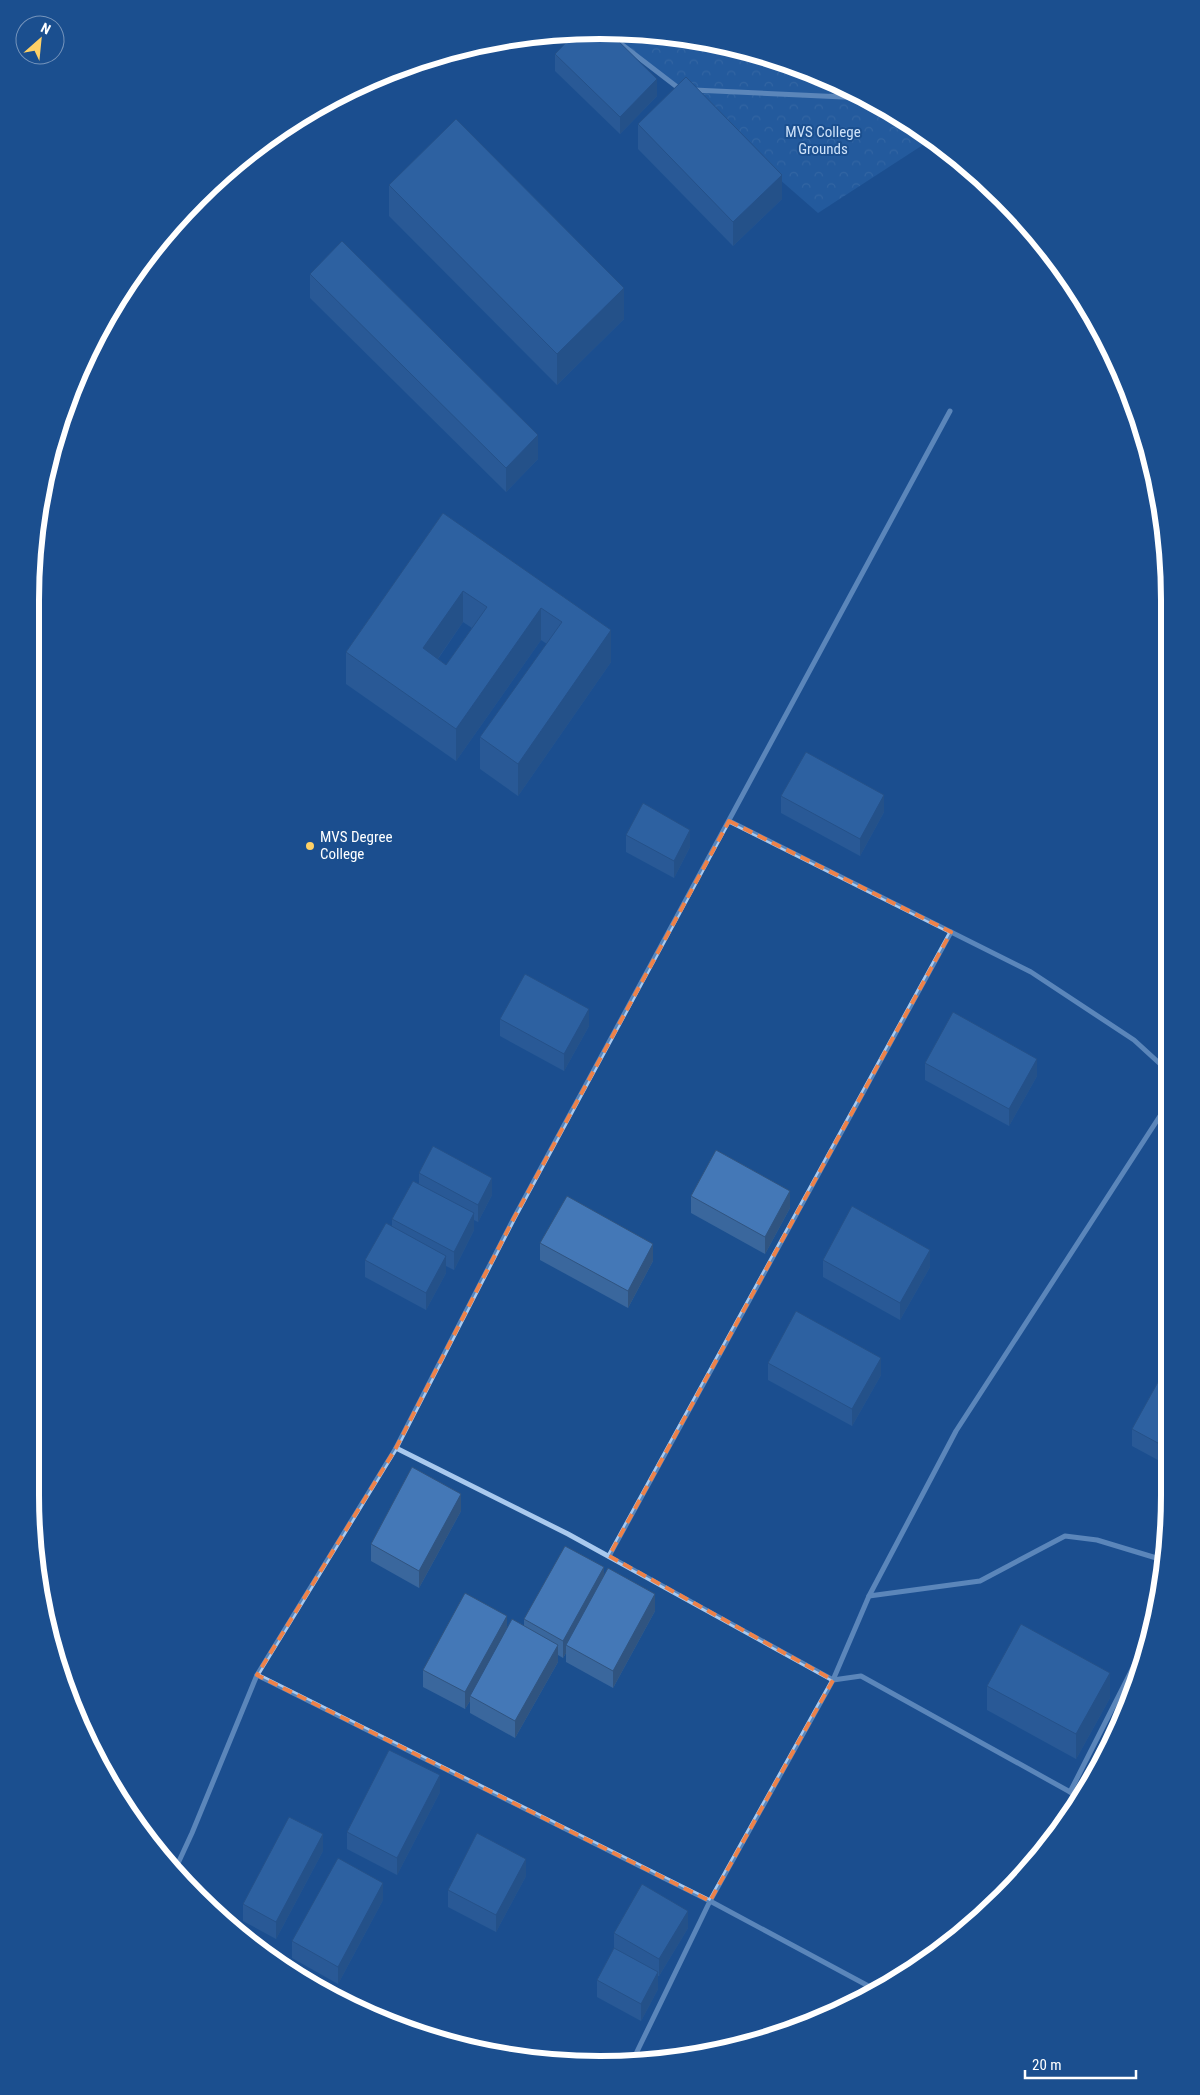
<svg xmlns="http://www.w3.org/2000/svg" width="1200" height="2095" font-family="'Roboto Condensed',sans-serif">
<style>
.park{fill:url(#park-crowns)}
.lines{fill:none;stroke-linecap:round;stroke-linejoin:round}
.street{stroke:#a9c9ee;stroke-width:5}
.wall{fill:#3a679d;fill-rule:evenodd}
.shaded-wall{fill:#305480}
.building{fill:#4478b7;stroke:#305480;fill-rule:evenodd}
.marked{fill:none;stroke:#ee8249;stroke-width:4;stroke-dasharray:10 6;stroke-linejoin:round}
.poi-dot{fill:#ffd166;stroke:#1b4f8f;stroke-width:2}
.labels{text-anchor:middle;stroke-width:4;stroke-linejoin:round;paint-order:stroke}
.park-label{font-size:15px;fill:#cfe3fa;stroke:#1b4f8f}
.poi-label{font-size:15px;fill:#fff;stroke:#1b4f8f;text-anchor:start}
.rim{fill:none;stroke:#fff;stroke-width:6}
</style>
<defs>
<pattern id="park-crowns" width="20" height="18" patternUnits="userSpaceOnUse" patternTransform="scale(1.25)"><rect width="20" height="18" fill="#2e69ad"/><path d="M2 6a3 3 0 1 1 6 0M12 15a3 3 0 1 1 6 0" fill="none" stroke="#4d80b9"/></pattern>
</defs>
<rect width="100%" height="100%" fill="#1b4f8f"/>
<!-- park -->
<path class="park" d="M610 31 711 41 818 73 916 126 932 139 818 213Z"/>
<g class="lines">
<!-- street -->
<g class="street">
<path d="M616 40 681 90"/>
<path d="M694 90 865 98"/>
<path d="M950 411 514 1218 396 1448 568 1534 833 1680 869 1596 956 1431 1169 1102"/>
<path d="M729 821 1031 972 1134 1040 1169 1072"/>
<path d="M396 1448 257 1675 710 1901 631 2064"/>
<path d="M609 1556 951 932"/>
<path d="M869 1596 980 1581 1065 1536 1097 1540 1163 1560"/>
<path d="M1070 1792 1147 1640"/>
<path d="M174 1872 192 1833 257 1675"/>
<path d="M874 1989 710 1901 833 1680 861 1676 1081 1798"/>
</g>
</g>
<!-- wall -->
<g class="wall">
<path d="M555 54 657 96 620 134 555 71Z"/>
<path d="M638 124 782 199 733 246 638 149Z"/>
<path d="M389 185 624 319 557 385 389 216Z"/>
<path d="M310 274 538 459 506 492 310 298Z"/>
<path d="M443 513 611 662 518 796 480 769V737L547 644 541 640 456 761 346 684V652ZM463 622 472 628 446 665 438 659Z"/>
<path d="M781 796 884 812 860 856 781 813Z"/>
<path d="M626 835 690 847 674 878 626 852Z"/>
<path d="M500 1019 589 1026 564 1071 500 1036Z"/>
<path d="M925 1063 1037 1076 1009 1126 925 1080Z"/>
<path d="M419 1173 492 1195 478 1222 474 1220V1230L454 1270 446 1266V1273L426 1310 365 1277V1260L392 1227V1219L419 1184Z"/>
<path d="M691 1196 790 1208 765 1254 691 1213Z"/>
<path d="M540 1243 653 1261 628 1308 540 1260Z"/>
<path d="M823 1260 930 1267 900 1320 823 1277Z"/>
<path d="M768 1363 881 1375 852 1426 768 1380Z"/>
<path d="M1169 1388V1466L1132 1446V1429Z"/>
<path d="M461 1511 419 1588 371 1561V1544Z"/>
<path d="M604 1576 655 1611 613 1688 566 1662V1653L563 1658 558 1655V1662L515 1738 470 1713V1701L465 1709 423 1687V1670L507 1628 524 1626V1619Z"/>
<path d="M987 1686 1110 1698 1076 1759 987 1710Z"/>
<path d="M440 1792 397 1875 347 1849V1832Z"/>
<path d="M323 1851 276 1939 243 1921V1904Z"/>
<path d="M526 1876 496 1932 448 1907V1890Z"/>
<path d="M383 1900 338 1984 292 1958V1941Z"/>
<path d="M688 1928 659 1976H658V1989L641 2021 597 1997V1980L614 1949V1933Z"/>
</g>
<!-- shaded-wall -->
<g class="shaded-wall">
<path d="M657 79V96L620 134V117Z"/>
<path d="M782 175V199L733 246V222Z"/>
<path d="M624 288V319L557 385V354Z"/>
<path d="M538 435V459L506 492V468Z"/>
<path d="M463 591V622L423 680V648Z"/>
<path d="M541 608V640L456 761V729Z"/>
<path d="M611 630V662L518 796V764Z"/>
<path d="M884 795V812L860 856V839Z"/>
<path d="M690 830V847L674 878V861Z"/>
<path d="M589 1009V1026L564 1071V1054Z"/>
<path d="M1037 1059V1076L1009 1126V1109Z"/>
<path d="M492 1178V1195L478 1222V1205Z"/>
<path d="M790 1191V1208L765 1254V1237Z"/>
<path d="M474 1213V1230L454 1270V1252Z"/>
<path d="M653 1244V1261L628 1308V1291Z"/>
<path d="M930 1250V1267L900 1320V1303Z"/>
<path d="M446 1256V1273L426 1310V1293Z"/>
<path d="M881 1358V1375L852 1426V1409Z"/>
<path d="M461 1494V1511L419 1588V1571Z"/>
<path d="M604 1567V1584L566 1645V1653L563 1658V1641Z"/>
<path d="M655 1594V1611L613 1688V1671Z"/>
<path d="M507 1616V1633L470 1696V1701L465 1709V1692Z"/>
<path d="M558 1645V1662L515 1738V1721Z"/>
<path d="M1110 1673V1698L1076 1759V1734Z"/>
<path d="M440 1775V1792L397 1875V1858Z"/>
<path d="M323 1834V1851L276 1939V1922Z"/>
<path d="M526 1859V1876L496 1932V1915Z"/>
<path d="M383 1883V1900L338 1984V1967Z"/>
<path d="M688 1911V1928L659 1976V1959Z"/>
<path d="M658 1972V1989L641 2021V2004Z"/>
</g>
<!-- building -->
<g class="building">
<path d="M600 30 608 31 657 79 620 117 555 54 576 32Z"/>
<path d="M686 77 782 175 733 222 638 124Z"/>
<path d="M456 119 624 288 557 354 389 185Z"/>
<path d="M342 241 538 435 506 468 310 274Z"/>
<path d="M443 513 611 630 518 764 480 737 562 622 541 608 456 729 346 652ZM463 591 487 607 446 665 423 648Z"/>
<path d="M806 752 884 795 860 839 781 796Z"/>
<path d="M643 803 690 830 674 861 626 835Z"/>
<path d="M525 974 589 1009 564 1054 500 1019Z"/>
<path d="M953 1012 1037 1059 1009 1109 925 1063Z"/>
<path d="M433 1146 492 1178 478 1205 419 1173Z"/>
<path d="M716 1150 790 1191 765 1237 691 1196Z"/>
<path d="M413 1181 474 1213 454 1252 392 1219Z"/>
<path d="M567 1196 653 1244 628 1291 540 1243Z"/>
<path d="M852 1206 930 1250 900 1303 823 1260Z"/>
<path d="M386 1223 446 1256 426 1293 365 1260Z"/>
<path d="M796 1311 881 1358 852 1409 768 1363Z"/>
<path d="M1158 1382 1169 1388V1449L1132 1429Z"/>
<path d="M412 1467 461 1494 419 1571 371 1544Z"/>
<path d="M565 1546 604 1567 563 1641 524 1619Z"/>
<path d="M608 1568 655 1594 613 1671 566 1645Z"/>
<path d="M465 1593 507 1616 465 1692 423 1670Z"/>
<path d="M512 1619 558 1645 515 1721 470 1696Z"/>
<path d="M1021 1624 1110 1673 1076 1734 987 1686Z"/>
<path d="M389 1750 440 1775 397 1858 347 1832Z"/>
<path d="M289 1817 323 1834 276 1922 243 1904Z"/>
<path d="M477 1833 526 1859 496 1915 448 1890Z"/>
<path d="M338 1858 383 1883 338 1967 292 1941Z"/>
<path d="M642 1884 688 1911 659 1959 614 1933Z"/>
<path d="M614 1948 658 1972 641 2004 597 1980Z"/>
</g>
<!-- marked area -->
<path d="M0 0H1200V2095H0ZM729 821 951 932 609 1556 833 1680 710 1901 257 1675 396 1448 514 1218Z" fill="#1b4f8f" fill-opacity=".55" fill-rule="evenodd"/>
<path class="marked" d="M729 821 951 932 609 1556 833 1680 710 1901 257 1675 396 1448 514 1218Z"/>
<!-- markers -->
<circle class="poi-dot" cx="310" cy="846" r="5"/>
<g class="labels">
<!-- park labels -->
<g class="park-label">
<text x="823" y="137">MVS College<tspan x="823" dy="17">Grounds</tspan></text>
</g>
<!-- poi labels -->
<g class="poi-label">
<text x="320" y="842">MVS Degree<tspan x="320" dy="17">College</tspan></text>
</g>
</g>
<!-- crop -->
<path d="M0 0H1200V2095H0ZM600 39H600A561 561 0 0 1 1161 600V1495A561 561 0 0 1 600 2056H600A561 561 0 0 1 39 1495V600A561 561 0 0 1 600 39Z" fill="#1b4f8f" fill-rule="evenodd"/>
<path class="rim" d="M600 39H600A561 561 0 0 1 1161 600V1495A561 561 0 0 1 600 2056H600A561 561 0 0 1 39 1495V600A561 561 0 0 1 600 39Z"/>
<!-- north arrow -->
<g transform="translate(40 40) rotate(27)"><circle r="24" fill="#1b4f8f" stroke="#7695bc"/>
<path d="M0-4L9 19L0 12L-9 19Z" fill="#ffd166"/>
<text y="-8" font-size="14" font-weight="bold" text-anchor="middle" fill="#ffffff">N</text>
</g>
<!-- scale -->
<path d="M1025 2070v8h111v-8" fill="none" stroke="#ffffff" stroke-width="2.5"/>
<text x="1032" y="2070" font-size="15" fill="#ffffff" stroke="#1b4f8f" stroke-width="4" paint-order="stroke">20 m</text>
</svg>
